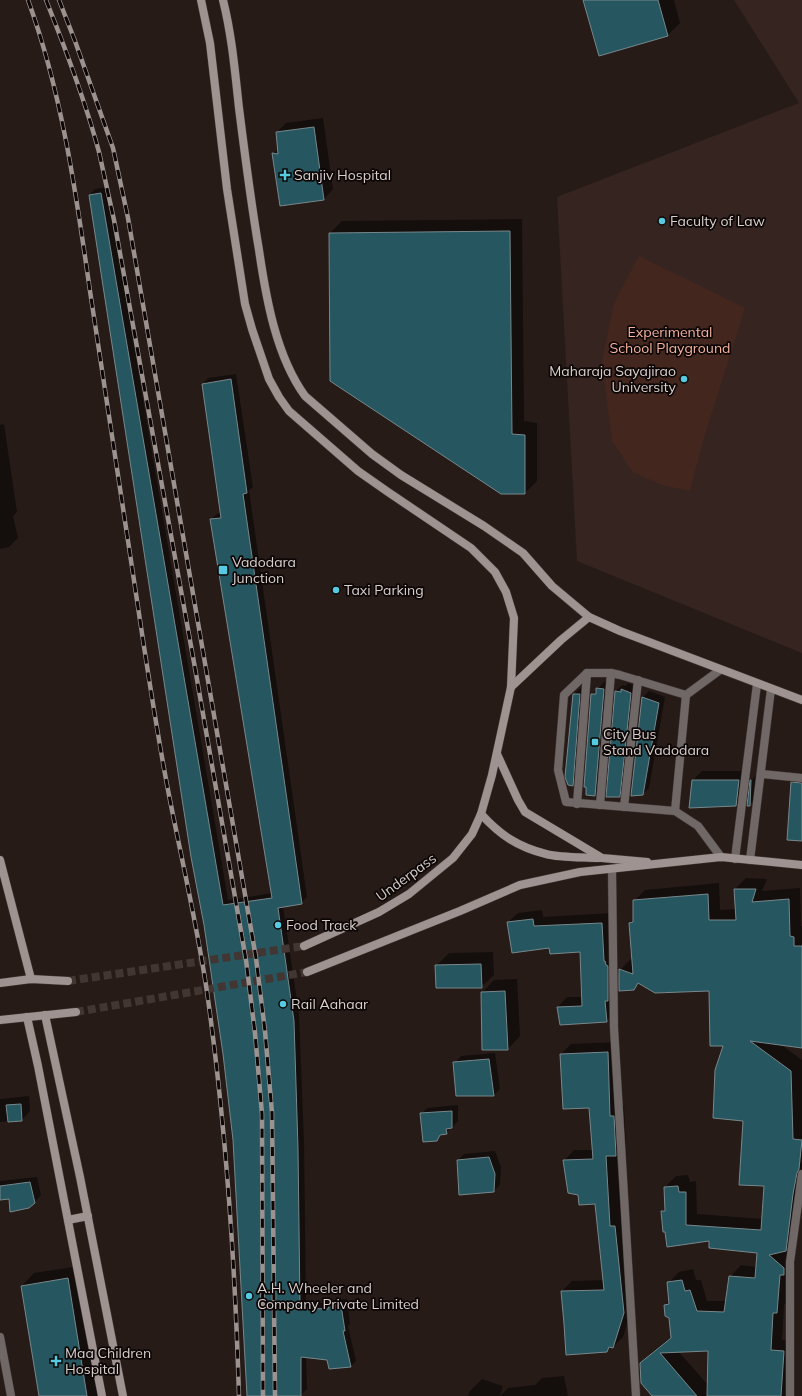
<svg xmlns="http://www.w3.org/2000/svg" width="802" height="1396" font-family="Mulish,sans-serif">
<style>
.built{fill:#362420}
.green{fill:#43271e}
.shadow{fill:#0007;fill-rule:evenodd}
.building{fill:#265761;stroke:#77878b}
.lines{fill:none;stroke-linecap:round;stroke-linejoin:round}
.secondary-tunnel{stroke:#423632;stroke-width:8;stroke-dasharray:8 4;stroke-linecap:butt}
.street-casing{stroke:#433834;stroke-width:9}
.secondary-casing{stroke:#433834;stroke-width:9}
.street{stroke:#6f6866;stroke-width:8}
.secondary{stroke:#9e9390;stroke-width:8}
.rail-casing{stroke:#9c928f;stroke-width:4.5}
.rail{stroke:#0c0706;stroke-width:3;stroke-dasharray:9;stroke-linecap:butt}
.poi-dot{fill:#55cae0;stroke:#0c0706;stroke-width:1.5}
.labels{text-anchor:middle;stroke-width:3.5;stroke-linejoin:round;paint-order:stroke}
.poi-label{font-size:14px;fill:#d8cfcd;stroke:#0c0706;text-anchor:start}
.park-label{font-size:14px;fill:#f6b29d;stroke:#0c0706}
.street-label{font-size:14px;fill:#d8cfcd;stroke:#0c0706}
</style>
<rect width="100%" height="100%" fill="#271b17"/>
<!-- built -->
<path class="built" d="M734 0H802V653L577 561 557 197 799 103Z"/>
<!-- green -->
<path class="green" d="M639 256 745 308 703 441 690 491 662 485 633 472 612 441 602 361 614 303Z"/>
<!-- shadow -->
<g class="shadow">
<path d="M584 0H674L680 23 668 35 600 55Z"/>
<path d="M323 118 333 189 324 199 273 154 279 148 277 132 286 123Z"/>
<path d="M107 187 228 900 273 893 211 519 217 514 222 513 203 384 208 378 236 374 253 487 249 490 307 897 301 903 283 906 299 1014 304 1141 306 1303H331L335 1299H347L350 1324 348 1326 356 1361 351 1366 327 1359 306 1356 307 1389 301 1395 248 1396 234 1140 224 1054 90 195 95 189Z"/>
<path d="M522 219 524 421 537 423V481L525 493 330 233 342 221Z"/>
<path d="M4 424 17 512 13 516 18 538 9 547 0 549V425Z"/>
<path d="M604 682 610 683 601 788 595 795 592 695Z"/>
<path d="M628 683 637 687 625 790 619 796H607L616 691 622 685 626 686Z"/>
<path d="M581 688H586L579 779 572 785 574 694Z"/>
<path d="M649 691 665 697 649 788 643 794V697Z"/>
<path d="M702 771H748L745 796 736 805 693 780Z"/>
<path d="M759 772V796L748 805 751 781Z"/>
<path d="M746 878 767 879 762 891 800 888 801 926H802V1047L780 1044 802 1060V1197L797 1239 787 1249 795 1257V1263L790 1268 788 1301 784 1305 782 1340 794 1341 791 1396H653L641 1364 652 1352 672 1336 670 1317 665 1305 670 1300 668 1283 679 1272 693 1269 696 1280H701L707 1301H726L730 1277 741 1265 757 1267 758 1252 710 1239 662 1211 666 1208 665 1187 676 1176 688 1175 690 1182 696 1181 697 1214 763 1219 765 1185 744 1120 710 990 640 982 633 989 620 970 631 959H632L630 923 634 918V901L645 890 719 883 720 910 737 909 735 889ZM709 1350 708 1385 679 1352Z"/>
<path d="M542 910 543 917 612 913 616 1011 606 1021 558 1007 567 997H582L581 951 550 947 508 922 518 913Z"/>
<path d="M493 952 494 975 481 987 436 966 449 953Z"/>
<path d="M517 979 520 1036 508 1049 482 993 494 980Z"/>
<path d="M618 1042 620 1106H624L626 1144 617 1154 621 1217 626 1216 634 1302 623 1337 613 1347H611L607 1351 562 1291 572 1281 604 1280 596 1203 579 1194 564 1161 574 1150H593L590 1107 561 1054 571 1044Z"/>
<path d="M495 1053 500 1089 494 1095 455 1063 461 1056Z"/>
<path d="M29 1096 30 1111 22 1120 0 1122V1099Z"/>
<path d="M458 1105V1121L446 1133 443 1134 436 1140 421 1114 427 1108Z"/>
<path d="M495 1151 501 1167 500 1185 494 1191 458 1160 464 1154Z"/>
<path d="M37 1177 41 1195 35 1202 10 1198 0 1199V1181Z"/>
<path d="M80 1266 101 1396H40L22 1286 34 1273Z"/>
<path d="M564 1376 568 1396H468L470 1391 482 1379 503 1386 500 1396 508 1388 535 1385 542 1378Z"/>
</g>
<!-- building -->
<g class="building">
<path d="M583 0H658L668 36 599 56Z"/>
<path d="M314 127 324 200 280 206 272 153 278 154 276 132Z"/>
<path d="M101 193 223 905 272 898 210 519 221 518 202 384 231 379 247 493 243 494 302 904 278 908 294 1021 298 1148 300 1308 328 1309 329 1305H341L345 1331H343L351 1367 329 1369 327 1360 301 1357V1396H247L233 1140 223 1054 204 925 191 857 89 195Z"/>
<path d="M510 231 512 434 525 435V494H501L330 381 329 233Z"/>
<path d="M596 688 604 689 595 796 586 795V787H584L591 694H596Z"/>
<path d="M621 689 631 693 620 797H606L615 691 621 692Z"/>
<path d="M573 694H580L573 786 568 785 565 777Z"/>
<path d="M642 697 659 703 643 795 631 796Z"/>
<path d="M692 780H739L736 806 689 808Z"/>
<path d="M751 780 750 806H747L750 780Z"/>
<path d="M791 782 802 783V841L787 840Z"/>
<path d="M734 889H756L752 902 789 899 790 936 794 937V946H802V1048L750 1041 791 1071 793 1139 802 1140 799 1169 797 1173 793 1194 786 1251 769 1255 784 1268V1275H780L777 1313H773L771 1350 784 1351 781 1396H707L708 1351 660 1353 697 1396H652L641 1383 640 1363 671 1338 669 1318 665 1316 664 1305 669 1304 667 1282 682 1280 685 1291 690 1290 697 1311 724 1312 729 1276 755 1278 757 1253 709 1248V1241L667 1247 665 1232H663L661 1211H665L664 1187 678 1186 679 1192H686V1225L761 1230 764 1186 739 1185 743 1121 713 1118 715 1070 723 1046H710L709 991 655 993 638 983 634 990 619 991V969L633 974 629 923 633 922V900L708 894 709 920H736Z"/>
<path d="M533 919 534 926 602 923 604 961H605L606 965 608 966V1001H605L607 1022 560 1025 557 1007 582 1006 580 952 550 954 549 948 512 953 507 922Z"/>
<path d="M481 964 482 988H436L435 965Z"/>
<path d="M505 991 508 1050H482L481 992Z"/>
<path d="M608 1052 610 1116H614L616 1156H606L610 1226H615L624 1313 613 1348 609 1347 607 1352 566 1355 564 1324 561 1291 604 1290 595 1204 579 1205 578 1195 568 1193 563 1160 593 1159 589 1108 563 1109 560 1054Z"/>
<path d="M489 1059 494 1096H456L453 1062Z"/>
<path d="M21 1104 22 1121 8 1122 6 1105Z"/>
<path d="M452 1111V1128L446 1129 447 1134 440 1135 437 1141 423 1142 420 1113Z"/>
<path d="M489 1157 495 1174 494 1192 459 1195 457 1160Z"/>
<path d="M30 1182 35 1203 29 1208 10 1212 9 1199 0 1200V1186Z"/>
<path d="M68 1278 87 1396H39L21 1286Z"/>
</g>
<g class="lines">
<!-- secondary-tunnel -->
<g class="secondary-tunnel">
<path d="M68 981 304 946"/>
<path d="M76 1012 307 972"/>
</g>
<defs>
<g id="street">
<path d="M720 670 686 695 620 675 611 673H587L564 695 558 770 566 802 675 811 698 826 721 857"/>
<path d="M761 774 802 778"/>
<path d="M577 804 587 673"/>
<path d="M600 805 611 673"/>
<path d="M624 807 638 680"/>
<path d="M675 811 686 695"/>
<path d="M735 859 757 684"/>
<path d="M750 860 771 689"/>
<path d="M612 869 614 1028 636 1396"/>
<path d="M0 1337 11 1396"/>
<path d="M790 1396V1262L802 1174"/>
</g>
<g id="secondary">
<path d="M201 0 210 43 227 189 245 304 252 329 269 379 279 397 289 411 358 471 388 492 471 548 495 572 506 592 514 618 511 687"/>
<path d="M223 0C232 36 235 72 239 108 245 156 251 203 259 250 266 298 276 356 305 396L372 454 401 475 484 526 523 553 552 586 589 617 620 631 802 700"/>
<path d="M497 754 518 800 525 812 602 858 647 862"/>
<path d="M481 814C500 835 518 847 546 854 561 858 583 857 599 858"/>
<path d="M0 860 31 979"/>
<path d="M304 946 379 912 409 894 453 858 472 834 481 814 492 775 511 687 561 640 589 617"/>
<path d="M307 972 460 911 520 885 580 872 721 857 802 865"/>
<path d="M0 983 31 979 68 981"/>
<path d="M45 1015 80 1177 123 1396"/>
<path d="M27 1017 38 1066 102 1396"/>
<path d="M0 1020 76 1012"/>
<path d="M68 1220 88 1216"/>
</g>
</defs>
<!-- street casing -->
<use href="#street" class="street-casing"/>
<!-- secondary casing -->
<use href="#secondary" class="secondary-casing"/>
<!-- street -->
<use href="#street" class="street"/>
<!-- secondary -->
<use href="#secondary" class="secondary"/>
<defs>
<g id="rail">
<path d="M28 0C62 93 76 193 90 291 105 390 120 488 135 587 145 654 155 722 168 790 181 857 197 924 207 992 226 1126 235 1261 239 1396"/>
<path d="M46 0C66 50 85 100 99 152 104 175 109 198 114 220L195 668 246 960 255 1033 262 1114 263 1396"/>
<path d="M59 0 75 41 113 148 128 218 256 958 265 1031 272 1113 275 1396"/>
</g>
</defs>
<!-- rail casing -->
<use href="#rail" class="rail-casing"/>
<!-- rail -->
<use href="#rail" class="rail"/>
</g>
<!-- markers -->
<g class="poi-dot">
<path d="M283 169h4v4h4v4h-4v4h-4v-4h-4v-4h4z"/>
<circle cx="662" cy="221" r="4"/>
<circle cx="684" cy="379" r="4"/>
<rect x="218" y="565" width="10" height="10" rx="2"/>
<circle cx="336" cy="590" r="4"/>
<rect x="591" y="738" width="8" height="8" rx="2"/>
<circle cx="278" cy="925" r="4"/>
<circle cx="283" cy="1004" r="4"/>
<circle cx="249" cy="1296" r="4"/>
<path d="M54 1355h4v4h4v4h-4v4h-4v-4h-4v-4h4z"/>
</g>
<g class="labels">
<!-- poi labels -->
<g class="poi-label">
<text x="294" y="180">Sanjiv Hospital</text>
<text x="670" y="226">Faculty of Law</text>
<text x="676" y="376" text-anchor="end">Maharaja Sayajirao<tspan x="676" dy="16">University</tspan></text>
<text x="232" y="567">Vadodara<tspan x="232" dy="16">Junction</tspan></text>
<text x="344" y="595">Taxi Parking</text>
<text x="603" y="739">City Bus<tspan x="603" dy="16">Stand Vadodara</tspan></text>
<text x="286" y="930">Food Track</text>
<text x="291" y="1009">Rail Aahaar</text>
<text x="257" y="1293">A.H. Wheeler and<tspan x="257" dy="16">Company Private Limited</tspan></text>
<text x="65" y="1358">Maa Children<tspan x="65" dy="16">Hospital</tspan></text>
</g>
<!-- park labels -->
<g class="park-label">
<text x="670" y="337">Experimental<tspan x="670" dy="16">School Playground</tspan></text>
</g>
<!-- street labels -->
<g class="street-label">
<text transform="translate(406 877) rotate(-36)" y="5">Underpass</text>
</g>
</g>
</svg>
